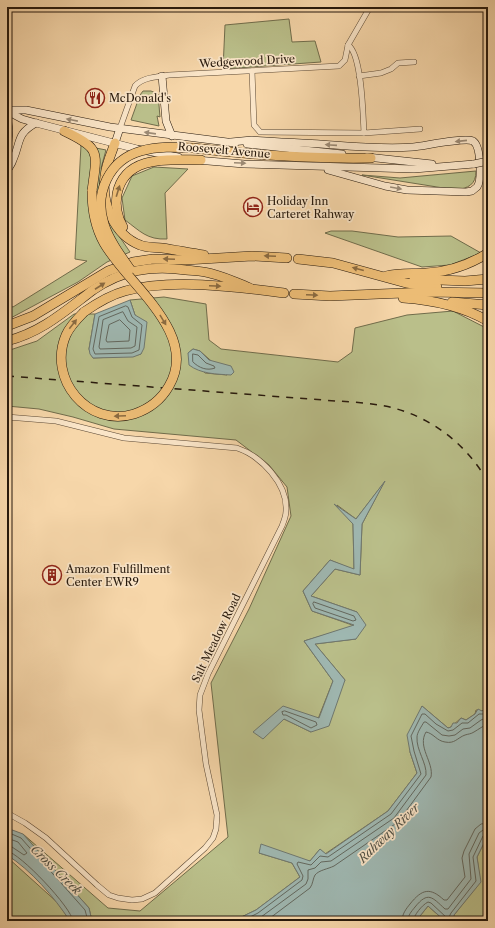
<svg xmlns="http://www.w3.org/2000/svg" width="495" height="928" font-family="'Libre Caslon Text',serif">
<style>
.green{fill:#babf8a;stroke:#706c4b;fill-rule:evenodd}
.water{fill:#9fb8b2;stroke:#6f7870}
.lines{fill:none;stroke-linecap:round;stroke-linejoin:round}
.shore{stroke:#63685f;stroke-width:1}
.minor-casing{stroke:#5b4834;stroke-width:6}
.secondary-casing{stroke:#27190c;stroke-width:8}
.motorway-casing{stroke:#27190c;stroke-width:10}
.minor{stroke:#fae5c8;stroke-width:5}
.secondary{stroke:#fae5c8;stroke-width:7}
.motorway{stroke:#ecbc75;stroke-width:9}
.rail{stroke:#27190c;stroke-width:1.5;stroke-dasharray:7 7;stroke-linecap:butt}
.secondary-bridge-casing{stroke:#27190c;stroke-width:8;stroke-linecap:butt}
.motorway-bridge-casing{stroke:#27190c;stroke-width:10;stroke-linecap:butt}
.secondary-bridge{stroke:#fae5c8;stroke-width:7}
.motorway-bridge{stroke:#ecbc75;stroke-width:9}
.oneway{fill:#9b8973}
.oneway2{fill:#8a6a40}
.labels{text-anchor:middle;stroke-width:3.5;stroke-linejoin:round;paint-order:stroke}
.street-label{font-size:11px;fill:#27190c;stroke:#fae5c8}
.poi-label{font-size:11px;fill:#27190c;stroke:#fae5c8;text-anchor:start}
.water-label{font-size:12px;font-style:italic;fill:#515146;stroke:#fae5c8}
</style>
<rect width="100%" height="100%" fill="#f7d7aa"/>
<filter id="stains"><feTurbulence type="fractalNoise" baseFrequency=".005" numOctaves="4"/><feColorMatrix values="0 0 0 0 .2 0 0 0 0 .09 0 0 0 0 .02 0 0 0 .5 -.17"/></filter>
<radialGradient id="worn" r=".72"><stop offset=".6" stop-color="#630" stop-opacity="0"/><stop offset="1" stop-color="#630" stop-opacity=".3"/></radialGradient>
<!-- green -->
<g class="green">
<path d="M289 19 292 42 315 41 321 62 223 69 225 25Z"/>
<path d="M143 91H151L158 94 160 117 157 116 159 126 131 120 140 95Z"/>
<path d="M81 145 106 150 101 168 106 217 130 252 107 262 78 282 7 320V305L13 307 87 261 75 259Z"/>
<path d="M154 167 188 169 165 193 167 239C147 240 140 231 125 220L122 198 132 176Z"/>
<path d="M476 171C476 185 468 188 456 190L362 175 400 178Z"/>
<path d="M331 231H352L398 237 451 236 481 253 450 265 422 267 325 233Z"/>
<path d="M164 297 206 304 209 340 221 349 338 362 352 352 355 328 407 315 453 311 488 329V706L482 711 476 710 475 714 466 720 461 718 451 727 448 728 422 706 410 752 417 773 388 811 325 854 320 849 310 861 259 853 292 863 300 877 256 910 233 921H92L89 908 23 834 108 908 140 911 228 837 211 683 249 609 291 516 287 487 269 465 236 440 114 429 73 417 39 409 7 406V351L37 341 74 314H95L89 349 93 358 133 356 141 354 135 315 130 300ZM193 349 200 351 227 375 205 373 188 353ZM383 484 362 524 360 575 335 569 311 596 357 612 356 639 315 644 345 680 311 732 284 719H318L333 681 304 641 355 626 312 611 303 591 330 560 354 570 353 524 337 505 356 519Z"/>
<path d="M488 835V921H454V915L480 882 477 857Z"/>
<path d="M7 857 58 903 70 921H7Z"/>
<path d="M428 906 445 921H416Z"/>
</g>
<!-- water -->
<g class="water">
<path d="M130 300 135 315 147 322 144 348 141 354 133 357 93 358 90 354 89 349 95 314Z"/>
<path d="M193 349 200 351 209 360 231 366 234 372 231 375C216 374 201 374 189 365L188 353Z"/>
<path d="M385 481 362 524 360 575 335 569 311 596 357 612 366 625 356 639 315 644 345 680 329 726 311 732 284 719 263 739 253 732 283 706 319 718 333 681 304 641 354 625 312 611 303 591 330 560 354 569 353 524 334 504 356 519Z"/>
<path d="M422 706 448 728 451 727 453 723H457L461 718 466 720 475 714 478 709 482 711 488 706V835L477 857 481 882 454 915V921H445L428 906 416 921H233L256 910 300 877 292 863 259 853 261 844 310 861 320 849 326 854 388 811 417 773 410 752 407 735Z"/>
<path d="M7 828 23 834 89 908 92 921H70C54 897 31 870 7 855Z"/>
</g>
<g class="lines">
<!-- shore -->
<g class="shore">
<path d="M126 306 128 307 132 317 142 325 139 350 132 353 95 354 93 349 99 317Z"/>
<path d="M123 312 128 321 137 327 135 346 131 348 100 349 99 347 103 320Z"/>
<path d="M120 320 130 330 129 341 107 342 106 340 109 325Z"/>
<path d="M193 354 198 355 206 363 214 366 215 368C207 371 199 368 193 362Z"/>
<path d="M314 602 354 616 356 620 353 621 315 608 313 604Z"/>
<path d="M285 711 316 722 317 725 311 728 286 715H283L282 712Z"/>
<path d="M7 832 21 838 85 910 88 921"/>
<path d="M7 838 18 842 27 853 24 855 12 847 7 846"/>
<path d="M7 851C20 853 72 908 73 921"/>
<path d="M242 921 258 913 302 880 303 876 297 864 298 862 311 865 320 856 328 857 391 814 421 774 414 751 411 736 422 714H425L436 724 448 731 453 730 462 723H468L479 714H484L488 711"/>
<path d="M253 921 261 917 306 884 308 879V870L315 868 321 862 331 861 394 818 426 775C427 763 416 750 417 737 417 733 421 727 424 722H426L442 735 449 736 455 735 463 729 470 728 481 720 488 717"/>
<path d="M266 921 310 888C313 884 313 878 315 875 319 870 328 869 334 866L398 822 431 777C434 762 417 747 426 732 433 733 437 741 445 742 455 744 457 738 465 735 468 734 471 734 474 732 479 729 483 726 488 724"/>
<path d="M402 921C402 914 406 909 410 904 422 889 430 887 444 900H447L465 877 462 858 464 851 475 829 481 824 488 823"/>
<path d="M408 921C408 915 411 912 415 907 428 891 432 897 445 909H448L471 879 469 854 479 833 483 830 488 829"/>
<path d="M413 921C414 915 422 905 428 902L431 903 447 918 449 917 451 913 476 881 473 857 483 836 488 834"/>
</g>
<defs>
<g id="minor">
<path d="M348 45C362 54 363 115 364 133L420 129"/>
<path d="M252 71 254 125 260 132 364 133"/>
<path d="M359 76 381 73 391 69 398 63 414 62"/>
<path d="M120 128 135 86C143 77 157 77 169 75L339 66 345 60 348 45 370 7"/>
<path d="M7 417 56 421 124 438 237 448C261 456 288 484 286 511 286 516 284 521 282 526L208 674 200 695 199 710 206 764 217 815 216 829 213 838 205 848 155 893 142 899 132 900 118 898 109 895 97 885 46 838 25 823 7 813"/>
</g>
<g id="secondary">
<path d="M162 76 166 121 172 136"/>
<path d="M7 110H26L110 127 235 143"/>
<path d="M7 111 22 119 36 123 137 149 178 157"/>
<path d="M7 113 9 131 7 154"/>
<path d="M231 142 252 140C279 142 306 143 334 145 360 147 386 149 413 147 424 146 465 137 473 141 481 146 482 180 477 187L472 191 466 192 407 190 385 186 328 170"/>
<path d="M115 143 120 128"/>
<path d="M247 144 342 154"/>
<path d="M367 157 432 164"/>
<path d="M196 160 244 164 414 169 474 164"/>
<path d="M7 171C9 167 12 164 13 160 21 142 16 134 36 123"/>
</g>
<g id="motorway">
<path d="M64 131C102 149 97 152 92 191"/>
<path d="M115 143C111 154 106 165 105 176 101 203 114 235 140 245 147 248 154 247 162 248 176 250 190 253 204 255"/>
<path d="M193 148C252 155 311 159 371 158"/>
<path d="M123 227C117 217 115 206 117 194 125 154 170 160 201 160"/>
<path d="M298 259 333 263 406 283 437 287"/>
<path d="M386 276C399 273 412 274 426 273 448 272 469 265 488 253"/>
<path d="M414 279 465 281 488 279"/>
<path d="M294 294 330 296 428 292 488 293"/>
<path d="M403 298C433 300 462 306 488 321"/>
<path d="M452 302 488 305"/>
<path d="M84 312C97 303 110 295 125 291 171 278 237 287 284 293"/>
<path d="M7 326 33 316 108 271 133 262 153 259 186 260 252 256 287 258"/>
<path d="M7 341C42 332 65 311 93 290 122 270 151 265 186 270 195 271 204 271 213 274 225 277 238 283 250 288"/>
</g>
</defs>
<!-- minor casing -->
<use href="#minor" class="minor-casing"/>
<!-- secondary casing -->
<use href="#secondary" class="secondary-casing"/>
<!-- motorway casing -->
<use href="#motorway" class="motorway-casing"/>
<!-- minor -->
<use href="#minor" class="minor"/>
<!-- secondary -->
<use href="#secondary" class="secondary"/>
<!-- motorway -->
<use href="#motorway" class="motorway"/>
<!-- rail -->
<path class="rail" d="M7 376 336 401C352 402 369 403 385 406 429 415 466 443 488 482"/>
<defs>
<path id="secondary-bridge" d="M474 164 488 161"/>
<g id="motorway-bridge">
<path d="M130 269C120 255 109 240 104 224 94 193 109 160 141 151 158 146 175 147 193 148"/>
<path d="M84 312C77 319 70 326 66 335 47 379 88 428 134 414 149 409 161 400 169 386 200 333 127 284 104 243 95 227 92 209 92 191"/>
</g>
</defs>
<!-- secondary-bridge casing -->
<use href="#secondary-bridge" class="secondary-bridge-casing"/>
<!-- motorway-bridge casing -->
<use href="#motorway-bridge" class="motorway-bridge-casing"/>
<!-- secondary-bridge -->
<use href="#secondary-bridge" class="secondary-bridge"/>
<!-- motorway-bridge -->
<use href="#motorway-bridge" class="motorway-bridge"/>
</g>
<!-- one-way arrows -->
<defs><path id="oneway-solid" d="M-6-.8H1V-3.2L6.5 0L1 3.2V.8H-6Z"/></defs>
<g class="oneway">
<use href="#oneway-solid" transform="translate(72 120) rotate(-169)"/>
<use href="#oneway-solid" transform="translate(150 133) rotate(-172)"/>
<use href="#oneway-solid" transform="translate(461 141) rotate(174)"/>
<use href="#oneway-solid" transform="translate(331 145) rotate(-176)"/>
<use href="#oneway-solid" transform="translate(240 163) rotate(3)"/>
<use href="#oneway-solid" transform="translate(396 188) rotate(10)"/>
</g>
<g class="oneway2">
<use href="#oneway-solid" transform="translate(118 191) rotate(-73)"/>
<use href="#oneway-solid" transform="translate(270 256) rotate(-177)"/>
<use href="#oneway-solid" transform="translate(169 259) rotate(-177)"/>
<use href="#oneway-solid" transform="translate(358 269) rotate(-165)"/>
<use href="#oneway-solid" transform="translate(100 286) rotate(-33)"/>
<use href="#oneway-solid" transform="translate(215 286) rotate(3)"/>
<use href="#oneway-solid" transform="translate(312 295) rotate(3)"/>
<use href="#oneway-solid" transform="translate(163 320) rotate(59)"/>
<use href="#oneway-solid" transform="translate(73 324) rotate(-52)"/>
<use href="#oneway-solid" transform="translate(120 416) rotate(178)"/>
</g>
<!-- icons -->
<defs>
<symbol id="restaurant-ring" viewBox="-11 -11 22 22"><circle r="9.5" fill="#fae5c8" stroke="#8f2418" stroke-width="1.5"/><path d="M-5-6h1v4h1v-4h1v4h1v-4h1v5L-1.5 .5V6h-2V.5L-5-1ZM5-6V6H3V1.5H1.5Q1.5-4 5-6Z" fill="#8f2418"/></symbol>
<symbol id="hotel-ring" viewBox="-11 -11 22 22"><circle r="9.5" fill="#fae5c8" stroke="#8f2418" stroke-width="1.5"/><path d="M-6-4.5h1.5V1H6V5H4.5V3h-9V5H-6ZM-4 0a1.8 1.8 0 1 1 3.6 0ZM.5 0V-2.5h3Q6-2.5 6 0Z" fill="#8f2418"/></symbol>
<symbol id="building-ring" viewBox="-11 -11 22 22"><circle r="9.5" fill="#fae5c8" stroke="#8f2418" stroke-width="1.5"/><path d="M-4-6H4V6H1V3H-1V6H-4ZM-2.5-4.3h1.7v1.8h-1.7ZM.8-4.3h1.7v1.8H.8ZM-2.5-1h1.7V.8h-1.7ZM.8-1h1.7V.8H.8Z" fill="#8f2418"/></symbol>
</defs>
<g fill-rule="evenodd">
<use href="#restaurant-ring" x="84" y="87" width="22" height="22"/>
<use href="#hotel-ring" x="242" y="196" width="22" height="22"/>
<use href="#building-ring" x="41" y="564" width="22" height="22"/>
</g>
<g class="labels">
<!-- street labels -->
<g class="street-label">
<text transform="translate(247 61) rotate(-3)" y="4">Wedgewood Drive</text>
<text transform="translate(224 150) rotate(5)" y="4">Roosevelt Avenue</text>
<text transform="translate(216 638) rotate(-64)" y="4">Salt Meadow Road</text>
</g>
<!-- poi labels -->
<g class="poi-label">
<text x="109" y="102">McDonald's</text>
<text x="267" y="205">Holiday Inn<tspan x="267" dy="13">Carteret Rahway</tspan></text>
<text x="66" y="573">Amazon Fulfillment<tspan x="66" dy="13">Center EWR9</tspan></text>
</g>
<!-- water labels -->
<g class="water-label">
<text transform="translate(389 833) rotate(-44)" y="4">Rahway River</text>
<text transform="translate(56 870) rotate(44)" y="4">Cross Creek</text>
</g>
</g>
<!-- margin -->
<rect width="495" height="928" fill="none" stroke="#f7d7aa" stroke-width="24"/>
<rect x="8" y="8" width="479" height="912" fill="none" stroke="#27190c" stroke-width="2"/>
<rect x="12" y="12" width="471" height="904" fill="none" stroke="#27190c"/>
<rect width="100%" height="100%" filter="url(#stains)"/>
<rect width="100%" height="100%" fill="url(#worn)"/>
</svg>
